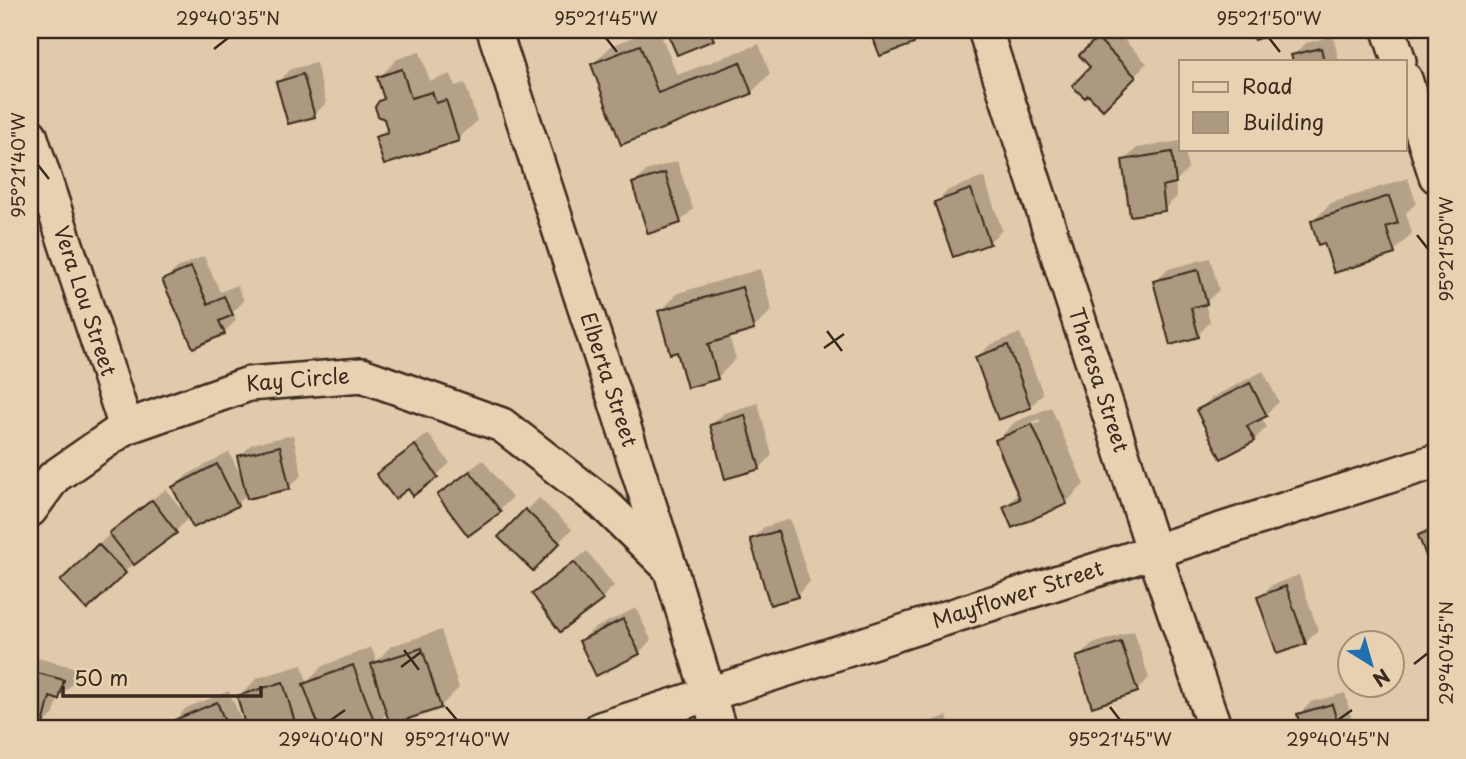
<svg xmlns="http://www.w3.org/2000/svg" width="1466" height="759" font-family="'Playpen Sans',sans-serif">
<style>
.shadow{fill:#0003;fill-rule:evenodd}
.building{fill:#ad9980;stroke:#3b2a1e;stroke-width:2}
.lines{fill:none;stroke-linecap:round;stroke-linejoin:round}
.minor-casing{stroke:#3b2a1e;stroke-width:38}
.minor{stroke:#e8d1b1;stroke-width:33}
.ticks{fill:none;stroke:#3b2a1e;stroke-width:2.5}
.labels{text-anchor:middle;stroke-width:6;stroke-linejoin:round;paint-order:stroke}
.street-label{font-size:21px;fill:#3b2a1e;stroke:#e8d1b1}
.neatline{fill:none;stroke:#3b2a1e;stroke-width:2.5}
.ticks-label{font-size:18px;text-anchor:middle;fill:#3b2a1e}
</style>
<rect width="100%" height="100%" fill="#e1caab"/>
<filter id="ink" filterUnits="userSpaceOnUse"><feTurbulence type="fractalNoise" baseFrequency=".0143" numOctaves="2"/><feDisplacementMap in="SourceGraphic" scale="14" xChannelSelector="R" yChannelSelector="G"/><feConvolveMatrix kernelMatrix="1 2 1 2 8 2 1 2 1" color-interpolation-filters="sRGB"/></filter>
<g filter="url(#ink)">
<!-- shadow -->
<g class="shadow">
<path d="M652 30H659L677 75 759 44 770 74 751 93 622 142 593 64 611 46Z"/>
<path d="M668 30H721L713 38 678 53Z"/>
<path d="M872 30H926L913 42 881 54Z"/>
<path d="M1107 30H1114L1147 63 1103 107 1093 67 1082 55Z"/>
<path d="M1333 36 1339 61H1295L1293 56 1306 43Z"/>
<path d="M420 52 430 81 451 74 455 86 465 83 477 121 458 139 377 137 388 127 380 102 385 97 379 78 397 59Z"/>
<path d="M316 63 326 103 314 115 278 82 291 69Z"/>
<path d="M1181 141V149H1185L1188 169 1175 182 1177 197 1164 209 1124 160 1137 148Z"/>
<path d="M677 161 693 209 680 222 634 184 646 171Z"/>
<path d="M984 177 1002 230 989 242 954 255 936 203 948 190Z"/>
<path d="M1408 178 1416 203 1406 213 1412 233 1394 252 1325 240 1312 222 1331 203Z"/>
<path d="M204 256 220 292 237 285 244 301 233 312 236 320 224 333 165 281 177 268Z"/>
<path d="M1210 258 1219 290 1205 303 1210 322 1198 335 1155 282 1168 269Z"/>
<path d="M760 269 772 310 753 329 729 336 736 359 717 378 678 350 660 312 678 293Z"/>
<path d="M1020 333 1043 394 1030 407 977 357 990 345Z"/>
<path d="M1263 371 1279 402 1266 414 1261 417 1267 427 1254 440 1199 410 1211 398Z"/>
<path d="M758 403 772 455 760 468 711 425 724 413Z"/>
<path d="M1051 407 1084 484 1066 503 1005 507 1019 493 997 440 1015 422ZM1039 419 1041 422 1017 432V429Z"/>
<path d="M428 434 450 463 437 475 413 493 409 487 379 474 391 462Z"/>
<path d="M293 435 302 475 289 487 247 494 237 504 174 487 187 475 229 452 242 478 239 457 252 444Z"/>
<path d="M483 460 512 498 499 510 439 496 452 483Z"/>
<path d="M166 489 188 518 189 517 176 531 134 563 87 607 62 581 124 520Z"/>
<path d="M539 498 572 529 532 569 500 537Z"/>
<path d="M790 519 810 582 797 595 752 540 764 527Z"/>
<path d="M1436 521V571L1434 572 1420 535 1433 523Z"/>
<path d="M587 551 614 586 602 598 534 594 547 581Z"/>
<path d="M1299 575 1318 630 1306 643 1259 597 1272 585Z"/>
<path d="M636 608 651 640 639 653 581 641 593 629Z"/>
<path d="M1436 617V632L1433 621Z"/>
<path d="M441 630 459 688 440 707 388 712 376 724 363 729H248L239 697 257 678 302 665 307 682 323 666 371 647 377 661 391 646Z"/>
<path d="M1134 631 1149 678 1137 690 1078 658 1090 645Z"/>
<path d="M30 656 76 668 71 685 58 698 54 714 40 727 56 728V729H30V727H38V726L30 724Z"/>
<path d="M229 691 245 729H177L174 721 186 708Z"/>
<path d="M1345 693 1354 729H1303L1299 715 1311 702Z"/>
<path d="M947 716 951 729H912L916 726Z"/>
<path d="M882 724V729H835L837 726Z"/>
</g>
<!-- building -->
<g class="building">
<path d="M666 30H709L714 40 677 55Z"/>
<path d="M870 30H909L914 44 880 56Z"/>
<path d="M1250 30H1282L1254 40Z"/>
<path d="M1097 38 1136 77 1103 110 1088 95 1085 98 1072 86 1090 67 1079 55Z"/>
<path d="M640 45 658 93 740 62 752 94 621 145 591 64Z"/>
<path d="M1321 48 1324 61H1293L1291 55Z"/>
<path d="M402 69 411 98 432 92 436 103 446 100 459 141 384 165 375 137 388 133 384 119 378 116 375 107 379 101 384 99 377 77Z"/>
<path d="M303 74 315 117 288 124 276 82Z"/>
<path d="M1172 152 1176 183 1162 186 1165 211 1130 216 1122 160Z"/>
<path d="M665 173 681 223 648 234 632 183Z"/>
<path d="M971 189 990 244 953 257 934 202Z"/>
<path d="M1389 196 1398 223 1386 227 1395 254 1334 273 1324 243 1318 245 1311 221Z"/>
<path d="M191 267 208 304 224 296 233 315 219 321 225 334 193 348 162 280Z"/>
<path d="M1198 270 1207 304 1191 308 1199 337 1170 345 1153 281Z"/>
<path d="M742 287 754 330 708 344 718 379 687 388 677 352 670 354 658 311Z"/>
<path d="M1008 345 1031 408 998 420 975 357Z"/>
<path d="M1250 383 1267 416 1247 426 1255 441 1221 459 1196 410Z"/>
<path d="M745 415 760 469 725 479 710 425Z"/>
<path d="M1032 424 1067 504 1012 528 1003 507 1020 499 995 440Z"/>
<path d="M415 445 438 477 413 496 408 489 395 499 376 474Z"/>
<path d="M280 446 290 489 247 499 237 456Z"/>
<path d="M217 464 238 506 193 528 172 487Z"/>
<path d="M470 471 501 512 468 536 437 495Z"/>
<path d="M152 500 177 533 134 565 109 533Z"/>
<path d="M525 509 560 543 533 571 498 537Z"/>
<path d="M1436 528V573L1433 574 1418 535Z"/>
<path d="M778 531 798 597 770 605 750 539Z"/>
<path d="M98 544 126 573 87 610 60 581Z"/>
<path d="M574 562 603 600 560 632 532 594Z"/>
<path d="M1286 586 1306 644 1277 654 1257 597Z"/>
<path d="M623 619 640 654 596 676 579 641Z"/>
<path d="M1121 642 1138 692 1092 707 1076 657Z"/>
<path d="M422 648 441 708 390 725 371 664Z"/>
<path d="M353 665 376 726 368 729H320L303 684Z"/>
<path d="M30 671 64 680 59 700 50 697 42 728 30 725Z"/>
<path d="M283 682 297 729H246L237 696Z"/>
<path d="M217 702 228 729H175L172 721Z"/>
<path d="M1332 704 1339 729H1301L1297 714Z"/>
</g>
<g class="lines">
<defs>
<g id="minor">
<path id="s1" d="M494 30 670 568 719 729"/>
<path id="s2" d="M985 30 1154 552 1215 729"/>
<path d="M1389 30 1399 61"/>
<path d="M1405 79 1436 176"/>
<path id="s3" d="M30 135 126 427"/>
<path id="s4" d="M30 510 54 477 126 427 249 384 362 375 502 425 603 503 670 568"/>
<path id="s5" d="M600 729 1436 461"/>
</g>
</defs>
<!-- minor casing -->
<use href="#minor" class="minor-casing"/>
<!-- minor -->
<use href="#minor" class="minor"/>
</g>
</g>
<!-- ticks -->
<path class="ticks" d="M606 38 617 52M1269 38 1280 52M214 49 228 38M38 165 49 179M1417 235 1428 249M827 331 842 351M824 348 844 334M404 650 419 670M1414 664 1428 653M401 667 421 652M446 707 457 720M1110 707 1120 720M331 720 345 710M1338 720 1352 710"/>
<g class="labels">
<!-- street labels -->
<g class="street-label">
<text dy="7" stroke="none"><textPath href="#s3" startOffset="175">Vera Lou Street</textPath></text>
<text dy="7" stroke="none"><textPath href="#s1" startOffset="368">Elberta Street</textPath></text>
<text dy="7" stroke="none"><textPath href="#s2" startOffset="368">Theresa Street</textPath></text>
<text dy="7" stroke="none"><textPath href="#s4" startOffset="308">Kay Circle</textPath></text>
<text dy="7" stroke="none"><textPath href="#s5" startOffset="439">Mayflower Street</textPath></text>
</g>
</g>
<!-- margin -->
<rect width="1466" height="759" fill="none" stroke="#e8d1b1" stroke-width="77"/>
<!-- legend -->
<rect x="1179" y="60" width="228" height="91" fill="#e8d1b1" stroke="#a38e76" stroke-width="2"/>
<rect x="1193" y="82" width="35" height="10" fill="#e8d1b1" stroke="#a38e76" stroke-width="2"/>
<text x="1242" y="94" font-size="21" fill="#3b2a1e">Road</text>
<rect x="1193" y="112" width="35" height="21" fill="#ad9980" stroke="#a38e76" stroke-width="2"/>
<text x="1242" y="130" font-size="21" fill="#3b2a1e">Building</text>
<!-- north arrow -->
<g transform="translate(1371 664) rotate(143)"><circle r="33" fill="#e8d1b1" stroke="#a38e76" stroke-width="2"/>
<path d="M0-5L12 26L0 18L-12 26Z" fill="#1f6fb2"/>
<text y="-10" font-size="19" font-weight="bold" text-anchor="middle" fill="#3b2a1e">N</text>
</g>
<!-- scale -->
<path d="M63 686v10h198v-10" fill="none" stroke="#3b2a1e" stroke-width="3.5"/>
<text x="74" y="686" font-size="21" fill="#3b2a1e" stroke="#e8d1b1" stroke-width="5" paint-order="stroke">50 m</text>
<rect x="38" y="38" width="1390" height="682" class="neatline"/>
<g class="ticks-label">
<text x="228" y="25">29°40'35"N</text>
<text x="606" y="25">95°21'45"W</text>
<text x="1269" y="25">95°21'50"W</text>
<text transform="translate(19 165) rotate(-90)" y="6">95°21'40"W</text>
<text transform="translate(1447 249) rotate(-90)" y="6">95°21'50"W</text>
<text transform="translate(1447 653) rotate(-90)" y="6">29°40'45"N</text>
<text x="331" y="746">29°40'40"N</text>
<text x="457" y="746">95°21'40"W</text>
<text x="1120" y="746">95°21'45"W</text>
<text x="1338" y="746">29°40'45"N</text>
</g>
</svg>
